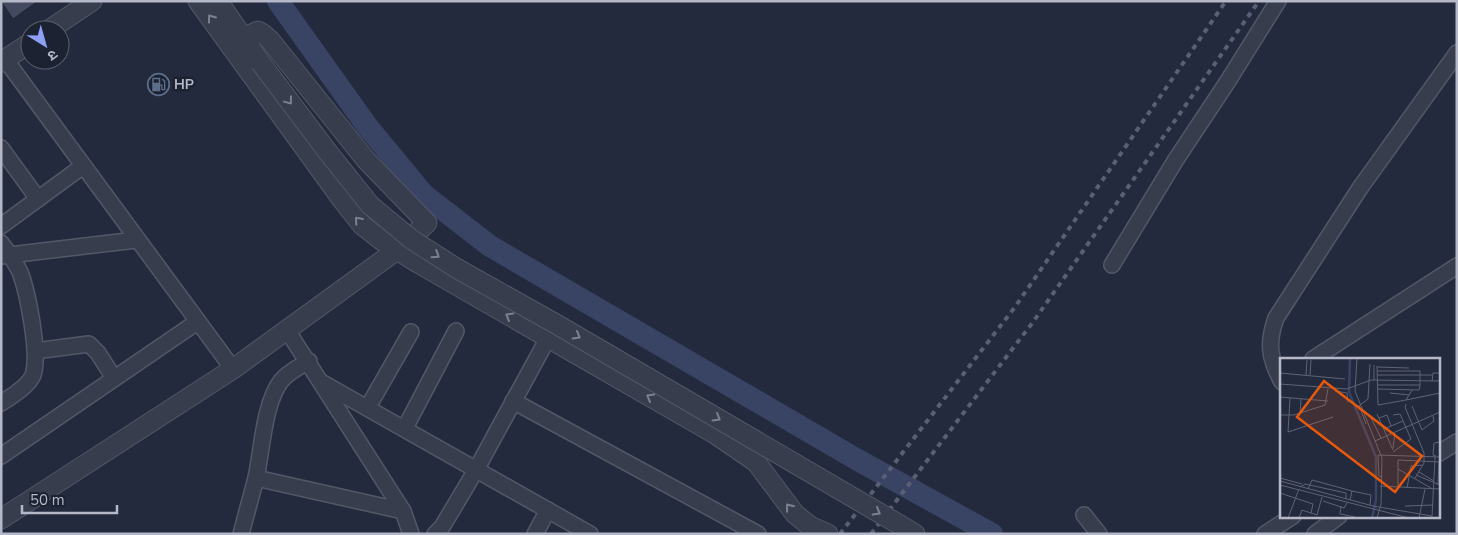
<svg xmlns="http://www.w3.org/2000/svg" width="1458" height="535" font-family="'Nunito Sans','Noto Sans Devanagari',sans-serif">
<style>
.lines{fill:none;stroke-linecap:round;stroke-linejoin:round}
.river{stroke:#394364;stroke-width:22}
.building{fill:#43495f;stroke:#1f2434}
.minor-casing{stroke:#535868;stroke-width:18}
.tertiary-casing{stroke:#535868;stroke-width:21}
.minor{stroke:#383d4d;stroke-width:15}
.tertiary{stroke:#383d4d;stroke-width:19}
.rail{stroke:#5a6074;stroke-width:4;stroke-dasharray:5 5;stroke-linecap:butt}
.tertiary-bridge-casing{stroke:#535868;stroke-width:21;stroke-linecap:butt}
.tertiary-bridge{stroke:#383d4d;stroke-width:19}
.oneway{stroke:#7c8191}
.labels{text-anchor:middle;stroke-width:5;stroke-linejoin:round;paint-order:stroke}
.poi-label{font-size:14px;font-weight:bold;fill:#b4b8c8;stroke:#1d2232;text-anchor:start}
.inset-river{fill:none;stroke:#394364;stroke-width:2.5}
.inset-road{fill:none;stroke:#5e6375;stroke-width:1}
.view{fill:#e8590c;fill-opacity:0.15;stroke:#e8590c;stroke-width:2.5}
.inset-edge{fill:none;stroke:#b4b8c8;stroke-width:2.5}
</style>
<rect width="100%" height="100%" fill="#242a3d"/>
<g class="lines">
<!-- river -->
<path class="river" d="M278 1 367 126 424 195 490 246 856 459 992 534"/>
</g>
<!-- building -->
<path class="building" d="M1 1H38L13 19Z"/>
<g class="lines">
<defs>
<g id="minor">
<path d="M5 59 233 369"/>
<path d="M1 148 38 199"/>
<path d="M1 226 83 166"/>
<path d="M1 243C8 252 15 262 20 272 28 293 40 355 33 375 29 385 11 397 1 403"/>
<path d="M1 256 136 240"/>
<path d="M1112 265 1175 161 1228 81 1278 1"/>
<path d="M287 330 403 511 411 534"/>
<path d="M35 351 89 344 98 353 114 378"/>
<path d="M1313 359 1457 266"/>
<path d="M321 382 590 534"/>
<path d="M1282 382C1269 358 1267 343 1276 318L1360 188 1457 53"/>
<path d="M513 401 758 534"/>
<path d="M368 407 411 332"/>
<path d="M405 428 456 331"/>
<path d="M1439 453 1457 442"/>
<path d="M1 456 197 322"/>
<path d="M256 478 403 511"/>
<path d="M1084 515 1099 534"/>
<path d="M241 534C246 515 251 496 256 478 262 450 264 403 281 381 288 372 299 367 309 361"/>
<path d="M435 534 442 527 476 470 548 338"/>
<path d="M535 534 548 510"/>
<path d="M1265 534 1293 516"/>
<path d="M1315 534 1339 516"/>
</g>
<g id="tertiary">
<path d="M198 1 343 201 362 225 381 240 418 263 715 434 756 462 795 514 810 526 828 534"/>
<path d="M218 1 260 62"/>
<path d="M49 30 92 1"/>
<path d="M1 62 30 43"/>
<path d="M1 519 233 369 397 250 427 223 366 160 270 40 263 34 258 31 244 38 231 47"/>
<path d="M900 525 915 534"/>
</g>
</defs>
<!-- minor casing -->
<use href="#minor" class="minor-casing"/>
<!-- tertiary casing -->
<use href="#tertiary" class="tertiary-casing"/>
<!-- minor -->
<use href="#minor" class="minor"/>
<!-- tertiary -->
<use href="#tertiary" class="tertiary"/>
<!-- rail -->
<g class="rail">
<path d="M840 534 1015 307 1226 1"/>
<path d="M871 534 1033 322 1259 1"/>
</g>
<defs>
<path id="tertiary-bridge" d="M260 62 327 151 370 205 411 239 456 268 556 324 900 525"/>
</defs>
<!-- tertiary-bridge casing -->
<use href="#tertiary-bridge" class="tertiary-bridge-casing"/>
<!-- tertiary-bridge -->
<use href="#tertiary-bridge" class="tertiary-bridge"/>
</g>
<!-- one-way arrows -->
<defs><path id="oneway-chevron" d="M-2-3.5L2.5 0L-2 3.5" fill="none" stroke-width="1.6" stroke-linecap="round" stroke-linejoin="round" transform="scale(1.25)"/></defs>
<g class="oneway">
<use href="#oneway-chevron" transform="translate(211 18) rotate(-126)"/>
<use href="#oneway-chevron" transform="translate(289 101) rotate(53)"/>
<use href="#oneway-chevron" transform="translate(358 220) rotate(-131)"/>
<use href="#oneway-chevron" transform="translate(436 255) rotate(33)"/>
<use href="#oneway-chevron" transform="translate(509 316) rotate(-150)"/>
<use href="#oneway-chevron" transform="translate(577 336) rotate(30)"/>
<use href="#oneway-chevron" transform="translate(650 397) rotate(-150)"/>
<use href="#oneway-chevron" transform="translate(717 418) rotate(30)"/>
<use href="#oneway-chevron" transform="translate(789 507) rotate(-128)"/>
<use href="#oneway-chevron" transform="translate(877 512) rotate(30)"/>
</g>
<!-- icons -->
<defs>
<symbol id="fuel-ring" viewBox="-11 -11 22 22"><circle r="9.5" fill="#1d2232" stroke="#5c6f8a" stroke-width="1.5"/><path d="M-5.5-6h7V0h2V4h1.3V-2.5L3-4.5l.8-.8L6-3V5H2.5V1h-1V6h-7ZM-4.2-4.7v3.2H.2V-4.7Z" fill="#5c6f8a"/></symbol>
</defs>
<g fill-rule="evenodd">
<use href="#fuel-ring" x="146" y="72" width="25" height="25"/>
</g>
<g class="labels">
<!-- poi labels -->
<g class="poi-label">
<text x="174" y="89">HP</text>
</g>
</g>
<!-- overview -->
<g transform="translate(1280 358)">
<rect width="160" height="160" fill="#242a3d"/>
<path class="inset-river" d="M70 0 69 34 96 99V142L92 160"/>
<path class="inset-road" d="M77 0 75 33 102 100 101 146 97 160M97 8 98 47 126 42 132 32M97 9 129 10M0 15 65 21M26 17 27 2M30 17 31 2M97 17H152M94 22V7M152 23 153 15H160M0 26 67 31 91 22 160 23M97 27H140M97 31 139 32 140 27V13H97M55 33 67 35 68 44M110 35 129 37M0 39 48 43M10 40 8 74 53 59M126 42 160 35M126 46 125 49 144 95V105L135 120M79 47 86 66M80 47 88 41 90 6M132 48 142 72 154 63 153 58M20 56 21 41M97 56 113 92M0 57H14L45 47 48 31M90 58 101 80M99 60 107 57 111 68M104 71 123 63M95 83 160 54M113 90 115 75M113 94 131 81 120 56 113 57M156 98 153 97 154 85 160 84M118 102 160 104M118 111 151 130M139 114 154 123M136 117 160 127M102 119 99 118 98 97 160 99M0 120 22 126M0 123 93 148 152 158M0 127 129 160M158 127 159 104M100 128 160 131M20 129 25 126 66 135V141M118 129V102M127 130 131 108 143 107M28 131 32 122 72 133 70 142M72 133 91 137 90 147M0 135 33 146 31 155M43 143 64 150 67 145M61 148 60 156 75 159M125 148 153 147M152 159 155 99M8 160 19 131M19 160 22 152 37 157 42 139M139 160 145 131"/>
<path class="view" d="M44 23 142 98 115 134 17 59Z"/>
<rect width="160" height="160" class="inset-edge"/>
</g>
<!-- border -->
<rect width="1458" height="535" fill="none" stroke="#b4b8c8" stroke-width="5"/>
<!-- north arrow -->
<g transform="translate(45 45) rotate(143)"><circle r="24" fill="#1d2232" stroke="#595e6e"/>
<path d="M0-4L9 19L0 12L-9 19Z" fill="#8ca1f5"/>
<text y="-8" font-size="14" font-weight="bold" text-anchor="middle" fill="#b4b8c8">उ</text>
</g>
<!-- scale -->
<path d="M22 505v8h95v-8" fill="none" stroke="#b4b8c8" stroke-width="2.5"/>
<text x="30" y="505" font-size="15" fill="#b4b8c8" stroke="#1d2232" stroke-width="4" paint-order="stroke">50 m</text>
</svg>
